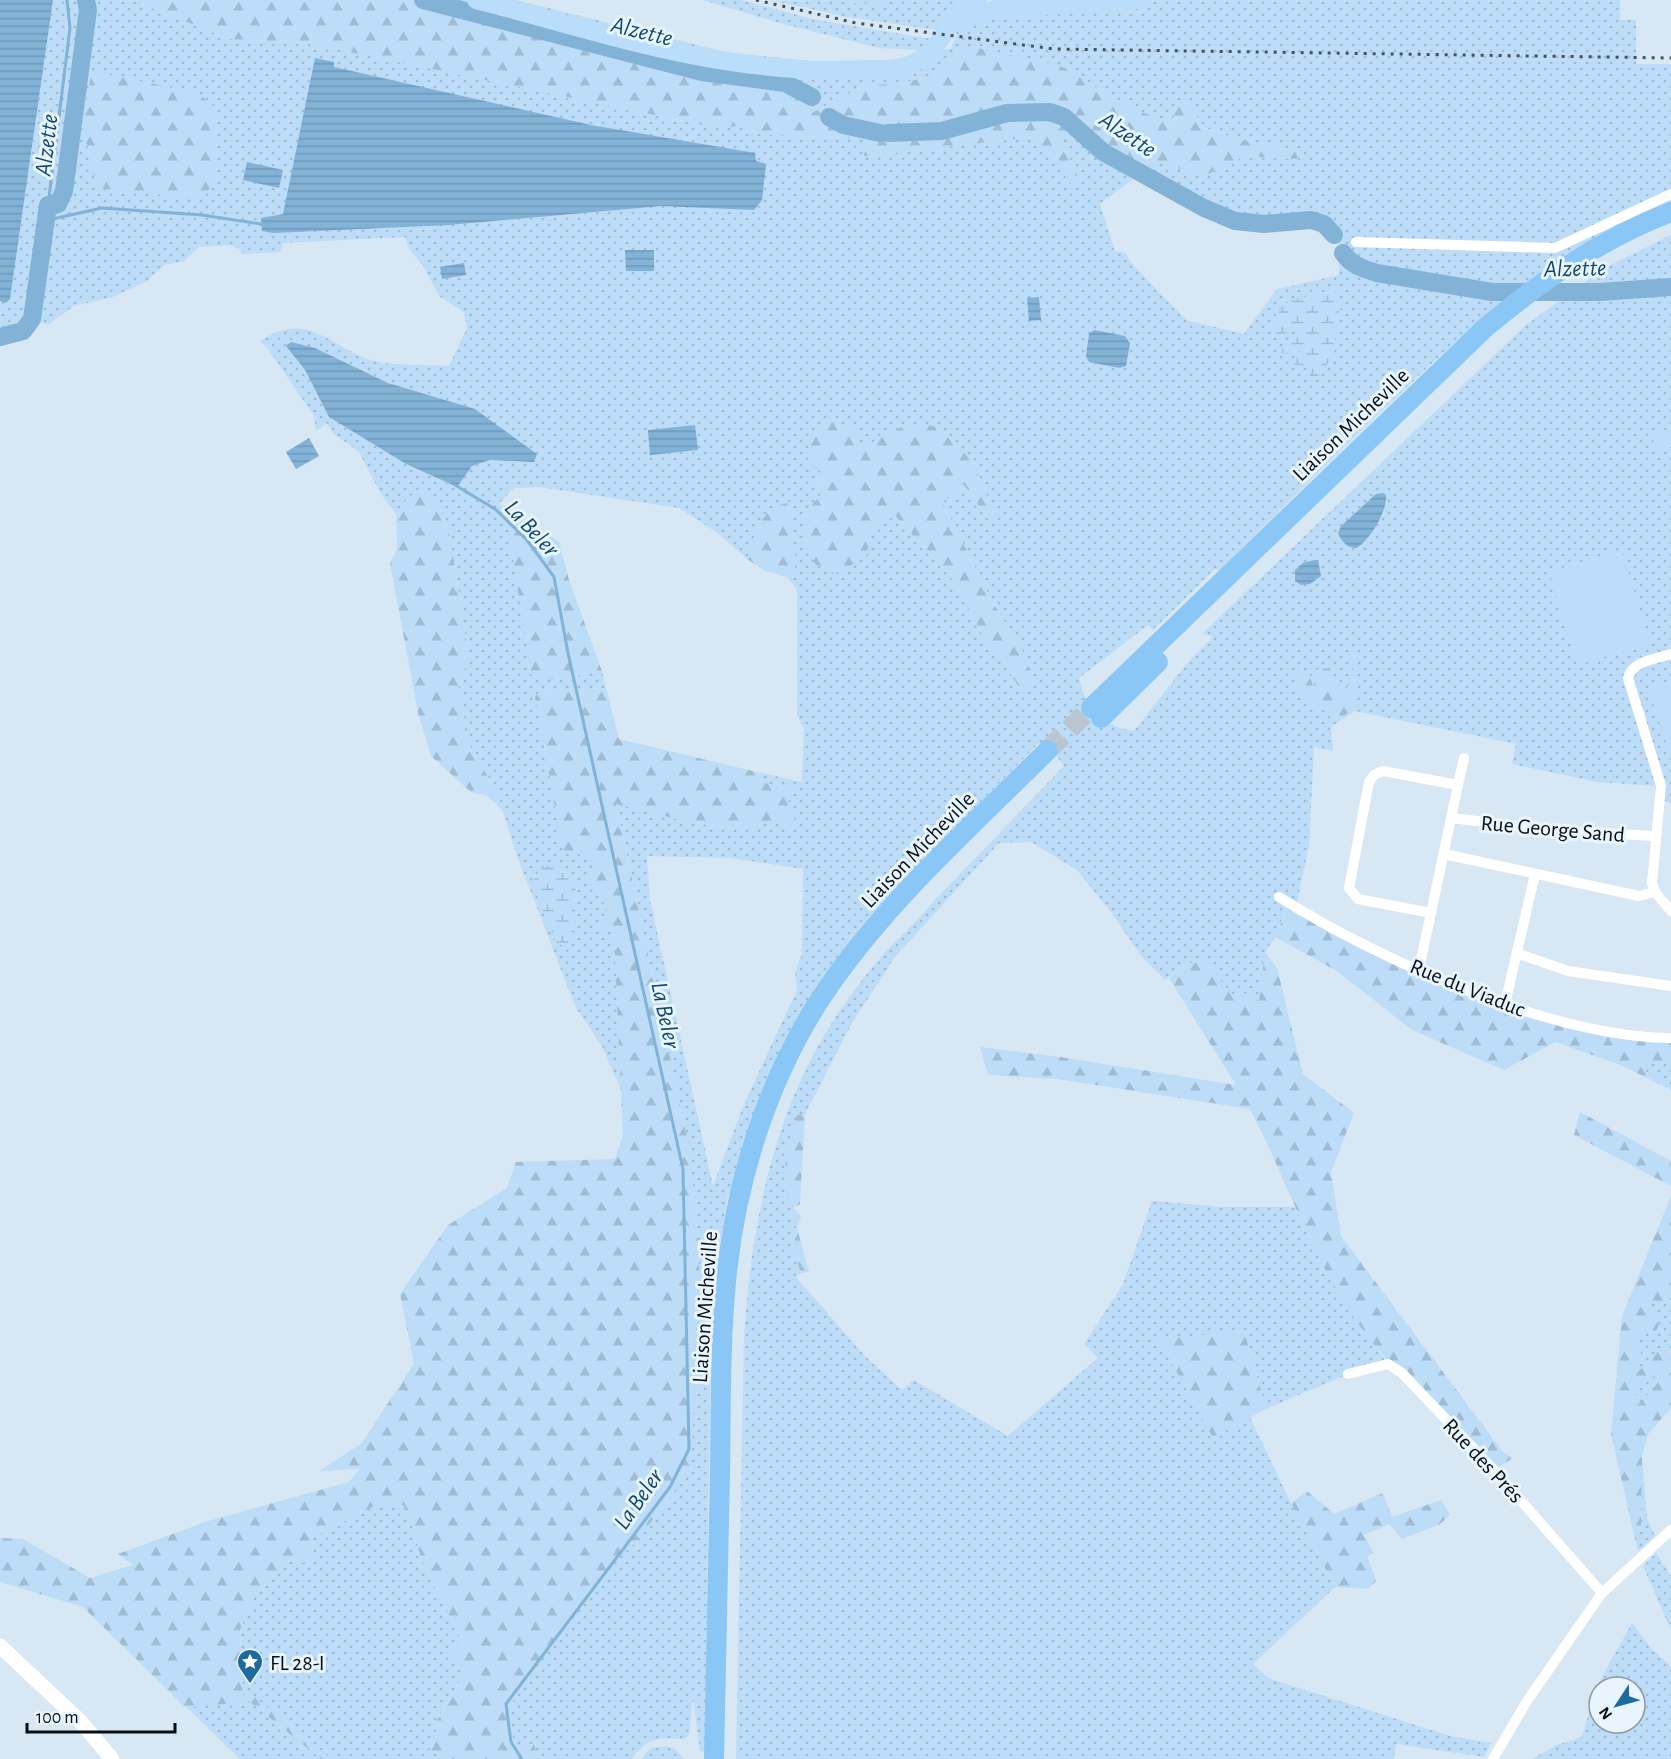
<svg xmlns="http://www.w3.org/2000/svg" width="1671" height="1759" font-family="'Alegreya Sans',sans-serif">
<style>
.green{fill:url(#green-dots);fill-rule:evenodd}
.forest{fill:url(#forest-firs)}
.wetland{fill:url(#wetland-marsh)}
.pitch{fill:#bcdcf7}
.water{fill:url(#water-rules)}
.lines{fill:none;stroke-linecap:round;stroke-linejoin:round}
.stream{stroke:#83b2d7;stroke-width:3}
.river{stroke:#83b2d7;stroke-width:18}
.highway-tunnel{stroke:#b9c6d2;stroke-width:20;stroke-dasharray:20 10;stroke-linecap:butt}
.street{stroke:#fff;stroke-width:10}
.secondary{stroke:#fff;stroke-width:15}
.primary{stroke:#b9ddfa;stroke-width:18}
.highway{stroke:#8bc7f6;stroke-width:20}
.rail{stroke:#495158;stroke-width:3;stroke-dasharray:3 6;stroke-linecap:butt}
.labels{text-anchor:middle;stroke-width:6;stroke-linejoin:round;paint-order:stroke}
.street-label{font-size:22px;fill:#090e12;stroke:#e8f4fe}
.poi-label{font-size:22px;fill:#090e12;stroke:#e8f4fe;text-anchor:start}
.water-label{font-size:24px;font-style:italic;fill:#10476b;stroke:#e8f4fe}
</style>
<defs>
<pattern id="green-dots" width="8" height="8" patternUnits="userSpaceOnUse" patternTransform="scale(1.5)"><rect width="8" height="8" fill="#bcdcf7"/><path d="M2 2h.1M6 6h.1" fill="none" stroke="#a0bcd3" stroke-width="1.8" stroke-linecap="round"/></pattern>
<pattern id="forest-firs" width="22" height="20" patternUnits="userSpaceOnUse" patternTransform="scale(1.5)"><rect width="22" height="20" fill="#bcdcf7"/><path d="M5 1l3.5 6h-7zM16 11l3.5 6h-7z" fill="#a0bcd3"/></pattern>
<pattern id="wetland-marsh" width="20" height="14" patternUnits="userSpaceOnUse" patternTransform="scale(1.5)"><rect width="20" height="14" fill="#bcdcf7"/><path d="M1 5h8M5 5V1M11 12h8M15 12V8" fill="none" stroke="#a0bcd3"/></pattern>
<pattern id="water-rules" width="6" height="5" patternUnits="userSpaceOnUse" patternTransform="scale(1.5)"><rect width="6" height="5" fill="#83b2d7"/><path d="M0 2.5h6" fill="none" stroke="#7098b8"/></pattern>
</defs>
<rect width="100%" height="100%" fill="#d8e7f4"/>
<!-- green -->
<g class="green">
<path d="M53 0H132L229 39 306 43 723 129 740 125 758 134 864 139 865 156 1033 137 1081 181 1060 140 1079 132 1103 152 1141 173 1155 160 1202 177 1245 156 1297 159 1202 127 1173 123 1131 108 1059 65 958 52 938 75 902 83 863 86 810 114 785 83 702 72 423 0H516L725 52 810 61 886 60 909 57 921 50 879 48 787 25 702 0H741L812 19 932 39 924 50 951 49 957 33 847 17 775 1 818 0 884 5 893 0H978L992 10V0H1620V20H1636V64H1671V202C1564 244 1493 306 1411 383 1345 444 1283 508 1219 571L1215 569 1153 630 1148 625 1079 678C1086 708 1103 727 1134 731L1189 661 1213 637 1203 633 1526 325 1603 269 1671 235V803L1655 798V786L1598 782 1512 764 1516 744 1355 711 1331 727 1333 751 1314 747 1309 846 1296 908 1284 914 1275 937 1265 952 1259 1002 1245 993 1231 994 1205 961 1185 964 1165 980 1141 956 1111 912 1077 870 1031 842 999 843 895 957 852 1023 805 1114 797 1116 793 1208 789 1218 797 1228 791 1241 801 1273 795 1276 864 1355 902 1390 914 1380 1008 1436 1098 1358 1084 1344 1123 1284 1152 1201 1224 1207H1295C1320 1264 1351 1314 1388 1364L1348 1374 1266 1409 1244 1330 1213 1438 1250 1417 1291 1503 1335 1587 1253 1664 1268 1678 1450 1736 1491 1743 1484 1757 1396 1744 1394 1759H736L744 1336C752 1221 773 1110 839 1012 851 995 864 976 878 961 896 939 915 925 934 901L1064 766 1055 754 1039 743 909 875 852 939 823 980 730 1195H728L714 1279 711 1325 705 1752 700 1751 693 1697 689 1735 684 1739C660 1737 646 1738 632 1759H538L534 1744 518 1747C505 1730 511 1708 516 1689L613 1562 634 1544 700 1278 690 1151 616 803 688 822 739 829 774 821 773 790 757 772 802 782 804 729 797 715V589L787 577 795 568 793 519 787 504C759 509 755 536 747 559L719 534 679 508 539 487 513 488 499 504 519 516 512 519 557 679 602 671 606 688 540 691 595 857 590 878 606 907 601 927 614 933 623 1095 602 1046 576 1008 515 851 495 787 472 753 458 689 469 660 450 536 441 511 409 496 396 514 381 494 359 452 333 433 327 423 316 431 314 416 268 349 260 341C308 310 328 345 370 360 388 366 428 364 449 366L467 328 464 312 439 296 424 267 409 249 405 237 283 243 280 252 241 254 240 249 229 245 199 247 184 261 164 265 147 281 113 297 74 306 48 325 32 319 13 332H0V301L6 303 10 299ZM1141 173C1170 189 1202 212 1235 221 1262 228 1299 213 1322 223 1333 228 1338 243 1343 252L1339 254V275L1277 289 1244 334 1186 320 1133 265 1125 253 1115 251 1100 204ZM286 346 315 348 388 383 533 462 490 460 472 466 456 487 406 464 329 417 305 370ZM908 424 995 515 989 520 961 481 942 501 992 601 1025 655 1019 688 1004 662 983 636 953 580 892 512 871 527 807 511 822 493 816 485 821 472ZM647 856 730 858 803 869 802 954 795 972 797 990 744 1104 713 1186 650 900Z"/>
<path d="M1647 1063 1671 1064V1091L1667 1085 1641 1068Z"/>
<path d="M1671 1293V1350L1636 1376 1635 1345 1646 1303 1668 1302Z"/>
<path d="M1671 1362V1368L1637 1407 1635 1392Z"/>
<path d="M1642 1457 1647 1518 1655 1536 1638 1551 1633 1530 1641 1528Z"/>
<path d="M377 1504 403 1505 409 1513 421 1559 462 1641 449 1659 466 1671 437 1719 439 1727 430 1751 453 1759H240L180 1701 243 1695 240 1630 255 1593 292 1558 314 1567 312 1538Z"/>
<path d="M1656 1553 1671 1576V1630L1643 1566Z"/>
<path d="M1632 1623 1650 1647 1671 1667V1759H1532L1557 1745 1582 1737 1596 1688ZM1599 1687H1635V1723H1599Z"/>
<path d="M666 1746 675 1749 684 1759H641L651 1748Z"/>
</g>
<!-- forest -->
<g class="forest">
<path d="M132 0H423L702 72 785 83 808 93 810 114 863 86 902 83 938 75 958 52 972 47 1059 65 1131 108 1172 123 1177 101 1191 102 1202 128 1247 141 1299 150 1297 159 1245 156 1202 177 1155 160 1141 173 1103 152 1079 132 1060 140 1081 182 1073 186 1033 137 864 156V139L758 134 740 125 723 129 306 43 229 39Z"/>
<path d="M818 0H893L884 5Z"/>
<path d="M92 71 197 93 215 107V180L202 199 97 188 82 123Z"/>
<path d="M825 420C846 426 856 424 861 448L908 424 936 426 971 460 996 515 990 521 961 481 956 495 942 501 992 601 1025 655 1033 681 1026 688H1019L1004 662 983 636 953 580 892 512 872 527 866 557 834 574 815 564 804 540 807 511 821 494 816 486 821 472 811 464C807 443 805 434 825 420Z"/>
<path d="M423 492 441 511 450 536 469 660 458 689 472 753 495 787 503 811 486 795 472 793 431 756 418 713 390 563 397 549 396 514 409 496Z"/>
<path d="M787 503 793 519 795 568 787 577 765 571 747 559C755 536 759 509 787 503Z"/>
<path d="M519 516 559 542 569 580 602 671 557 679 531 675 511 546 512 519Z"/>
<path d="M1351 654H1355L1357 704 1339 721H1334L1325 711 1306 705 1296 683 1298 670 1308 672 1314 688 1315 670 1327 668 1345 692 1353 671Z"/>
<path d="M606 688 619 739 757 772 773 790 787 784 795 790 788 802 796 823 790 830 774 821 739 829 688 822 616 804 690 1151 700 1278 691 1470 634 1544 613 1562 516 1689C511 1707 505 1731 518 1747L534 1744 538 1759H453L430 1751 428 1741 439 1727 437 1720 466 1671 449 1659 447 1654 462 1641 421 1559 409 1513 403 1505H376L312 1538 314 1567 292 1558 255 1593 240 1630 243 1695 251 1694 332 1759H321L249 1701 186 1708 83 1607 0 1582V1538L23 1539 90 1578 133 1565 118 1554 208 1521 349 1482 360 1469 319 1471 361 1444 414 1364 400 1294 448 1225 507 1188 516 1162 615 1159 623 1135 614 933 601 927 606 907 590 878 595 857 563 852 535 697 540 691Z"/>
<path d="M1289 904 1338 931 1536 1015 1671 1038V1064L1647 1063 1641 1068 1668 1085 1667 1088 1621 1065 1555 1042 1504 1070 1412 1030 1337 971 1275 937Z"/>
<path d="M1265 952 1277 968 1303 1074 1354 1113 1331 1172 1341 1236 1503 1452 1513 1458 1494 1470C1440 1416 1382 1365 1342 1299 1305 1239 1283 1172 1250 1109L1058 1079 988 1075 980 1047 1060 1057 1236 1085 1169 978 1185 964 1205 961 1231 994 1245 993 1259 1001Z"/>
<path d="M1580 1112 1671 1161V1186L1574 1135Z"/>
<path d="M805 1114 800 1204 793 1208 801 1217 797 1228 809 1272 801 1273 791 1241 797 1228 788 1218 793 1208C778 1182 787 1142 797 1115Z"/>
<path d="M1671 1196V1293L1668 1302 1647 1304 1661 1317 1656 1332 1640 1331 1636 1345 1641 1353 1636 1374 1658 1351 1670 1350 1671 1362 1635 1392 1637 1406 1671 1368V1408L1648 1434 1642 1457 1641 1528 1633 1530 1611 1434 1622 1316Z"/>
<path d="M1244 1330 1266 1409 1213 1438 1159 1340Z"/>
<path d="M1307 1491 1334 1514 1383 1493 1392 1517 1441 1500 1450 1515 1440 1524 1402 1539 1389 1524 1364 1535 1374 1553 1367 1556 1376 1581 1368 1589 1335 1587 1291 1503Z"/>
</g>
<!-- wetland -->
<g class="wetland">
<path d="M1336 288 1335 297 1342 306 1337 315 1334 358C1324 364 1323 373 1314 380L1308 367 1292 364 1300 351 1290 354 1280 353 1287 341 1300 329 1275 336 1270 332C1283 297 1286 302 1320 293L1324 296 1330 289Z"/>
<path d="M544 866H563L570 872 576 890 574 940 564 945H557L533 886 535 876Z"/>
</g>
<!-- pitch -->
<g class="pitch">
<path d="M1671 428V447L1657 452 1651 434Z"/>
<path d="M1622 550 1650 644 1577 665 1549 572Z"/>
<path d="M1671 680V758L1648 688Z"/>
</g>
<!-- water -->
<g class="water">
<path d="M0 0H53L10 299 6 303 0 301Z"/>
<path d="M315 58 334 62V67L591 125 755 153 756 161 766 164 762 200 754 210 661 206 449 225 273 233 262 231 261 218 283 214Z"/>
<path d="M247 162 283 170 279 188 243 180Z"/>
<path d="M625 250H654V271H626Z"/>
<path d="M464 263 466 275 442 279 440 267Z"/>
<path d="M1039 297 1041 320 1029 321 1027 298Z"/>
<path d="M1094 330 1125 336 1130 343 1126 366 1119 368 1089 362 1086 356 1089 334Z"/>
<path d="M291 342 315 348 388 383 475 409 537 454 534 462 490 460 472 466 457 487 406 464 329 417 305 370 286 346Z"/>
<path d="M695 425 698 450 650 455 648 430Z"/>
<path d="M309 438 319 456 296 469 286 452Z"/>
<path d="M1383 493 1386 495C1387 512 1371 538 1357 548 1347 548 1342 542 1338 533L1341 526 1376 494Z"/>
<path d="M1314 560H1318L1321 576 1310 584 1301 585 1295 581V570L1303 563Z"/>
</g>
<g class="lines">
<!-- stream -->
<g class="stream">
<path d="M48 205 70 28 67 0"/>
<path d="M48 220 102 208 202 215 261 224"/>
<path d="M455 485 495 509 527 540 554 577 568 653 683 1169 689 1449 670 1487 506 1704 511 1742 522 1759"/>
</g>
<!-- river -->
<g class="river">
<path d="M423 0 702 72 785 83 812 97"/>
<path d="M829 117 843 125 880 133"/>
<path d="M888 133 942 131 1007 113 1050 112 1064 117 1103 152 1204 208 1235 221 1264 224 1311 220 1324 224 1334 235"/>
<path d="M1343 253C1351 265 1364 269 1377 273L1492 292H1600L1671 287"/>
<path d="M0 337 23 331 32 319 48 205 58 204 64 191 88 10 86 0"/>
</g>
<!-- highway-tunnel -->
<path class="highway-tunnel" d="M1048 750 1091 708"/>
<!-- street -->
<g class="street">
<path d="M1356 242 1555 248 1671 194"/>
<path d="M1671 654C1656 659 1632 661 1628 678L1661 786 1652 883 1655 892 1671 911"/>
<path d="M1383 771 1458 785 1431 913 1358 899 1349 888 1369 782 1374 775Z"/>
<path d="M1458 785 1464 758"/>
<path d="M1452 818 1557 831 1655 836"/>
<path d="M1444 854 1639 896 1655 892"/>
<path d="M1279 897C1380 960 1551 1037 1671 1038"/>
<path d="M1519 954 1568 971 1671 986"/>
<path d="M1419 969 1431 913"/>
<path d="M1505 1004 1535 874"/>
<path d="M1348 1374 1388 1364 1402 1373 1494 1470 1602 1593"/>
<path d="M1493 1759 1527 1701 1602 1593 1671 1530"/>
</g>
<!-- secondary -->
<path class="secondary" d="M0 1646 81 1722 112 1759"/>
<!-- primary -->
<g class="primary">
<path d="M476 0C558 21 641 48 725 61 779 70 834 72 889 70"/>
<path d="M953 24 992 10 1139 0"/>
<path d="M896 69C948 58 942 15 978 0"/>
</g>
<!-- highway -->
<g class="highway">
<path d="M1091 708 1486 327C1543 280 1602 238 1671 212"/>
<path d="M1101 718 1158 662"/>
<path d="M714 1759C716 1664 718 1568 720 1473 721 1409 720 1345 726 1282 735 1183 767 1081 821 998 883 904 970 828 1048 750"/>
</g>
<!-- rail -->
<path class="rail" d="M756 0 856 23 1054 49 1671 58"/>
</g>
<!-- icons -->
<defs>
<symbol id="sight-pin" viewBox="-11 -11 22 30"><path d="M0 17L-7.5 6A9.5 9.5 0 1 1 7.5 6Z" fill="#1d6a9d" stroke="#e8f4fe"/><path d="M0-6L1.8-2.2L6-1.7L2.9 1.2L3.7 5.4L0 3.3L-3.7 5.4L-2.9 1.2L-6-1.7L-1.8-2.2Z" fill="#fff"/></symbol>
</defs>
<g fill-rule="evenodd">
<use href="#sight-pin" x="235" y="1647" width="30" height="40"/>
</g>
<g class="labels">
<!-- street labels -->
<g class="street-label">
<text transform="translate(1350 424) rotate(-44)" y="8">Liaison Micheville</text>
<text transform="translate(1553 828) rotate(5)" y="8">Rue George Sand</text>
<text transform="translate(917 849) rotate(-46)" y="8">Liaison Micheville</text>
<text transform="translate(1468 987) rotate(22)" y="8">Rue du Viaduc</text>
<text transform="translate(704 1307) rotate(-86)" y="8">Liaison Micheville</text>
<text transform="translate(1484 1460) rotate(47)" y="8">Rue des Prés</text>
</g>
<!-- poi labels -->
<g class="poi-label">
<text x="270" y="1670">FL 28-I</text>
</g>
<!-- water labels -->
<g class="water-label">
<text transform="translate(642 31) rotate(14)" y="8">Alzette</text>
<text transform="translate(1128 134) rotate(34)" y="8">Alzette</text>
<text transform="translate(46 145) rotate(-83)" y="8">Alzette</text>
<text transform="translate(1575 268) rotate(-1)" y="8">Alzette</text>
<text transform="translate(532 528) rotate(47)" y="8">La Beler</text>
<text transform="translate(666 1015) rotate(78)" y="8">La Beler</text>
<text transform="translate(638 1499) rotate(-55)" y="8">La Beler</text>
</g>
</g>
<!-- north arrow -->
<g transform="translate(1617 1705) rotate(234)"><circle r="28" fill="#e8f4fe" stroke="#8f98a0" stroke-width="1.5"/>
<path d="M0-4.5L10 22L0 15L-10 22Z" fill="#1d6a9d"/>
<text y="-9" font-size="16" font-weight="bold" text-anchor="middle" fill="#090e12">N</text>
</g>
<!-- scale -->
<path d="M27 1723v9h148v-9" fill="none" stroke="#090e12" stroke-width="3"/>
<text x="36" y="1723" font-size="18" fill="#090e12" stroke="#e8f4fe" stroke-width="4.5" paint-order="stroke">100 m</text>
</svg>
